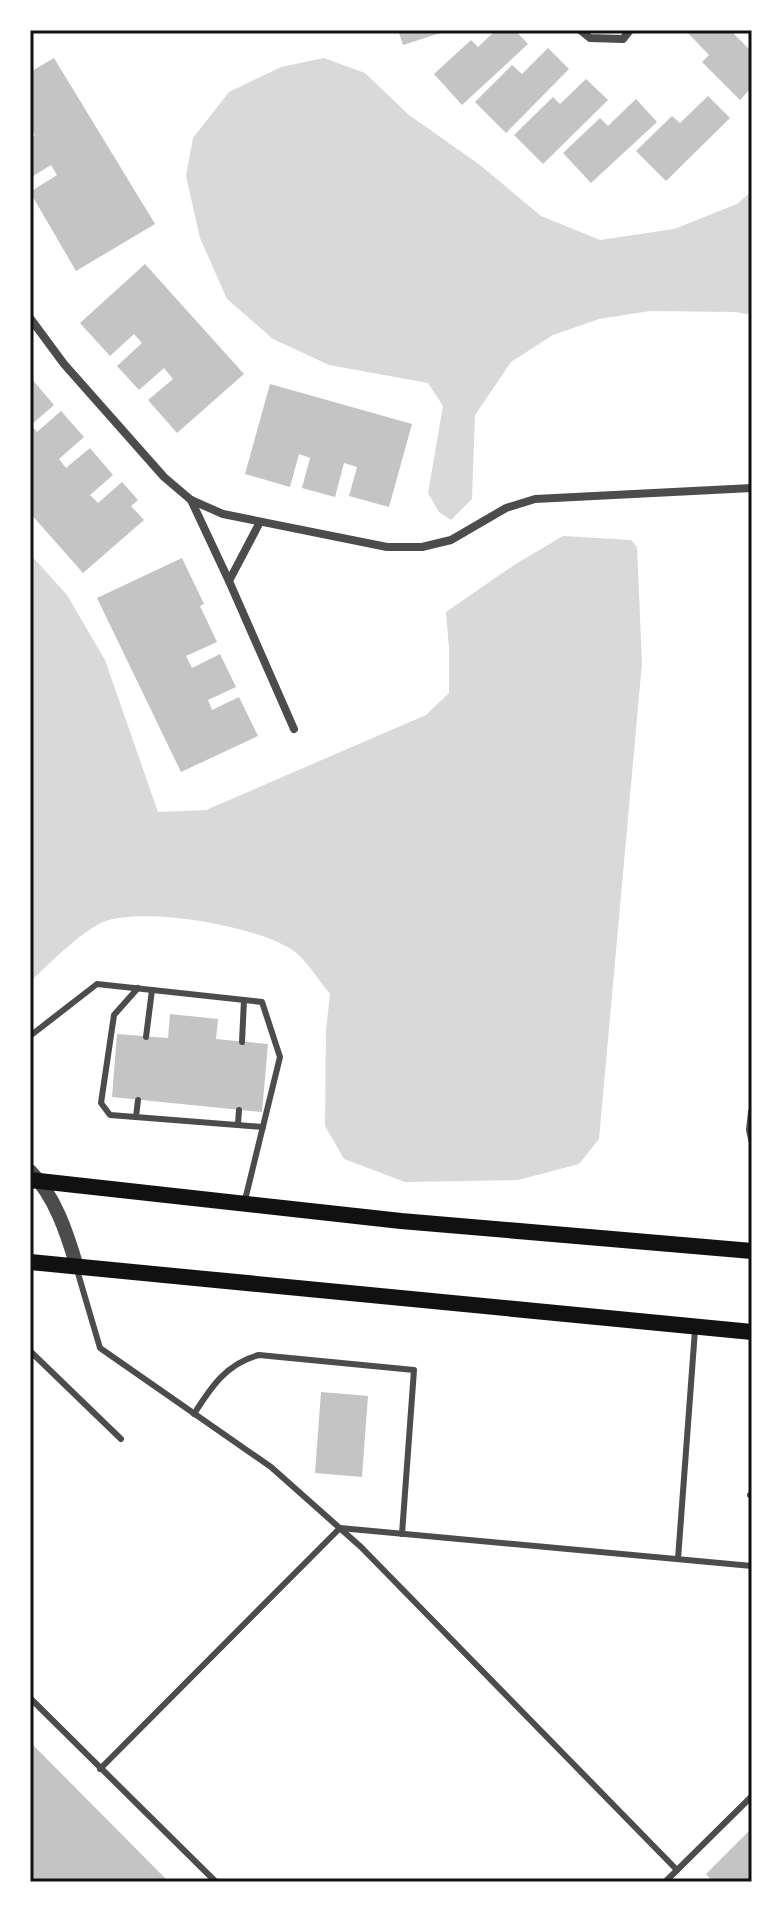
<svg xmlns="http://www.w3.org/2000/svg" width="782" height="1912" font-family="Manrope,sans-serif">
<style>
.water{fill:#d9d9d9}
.building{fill:#c4c4c4}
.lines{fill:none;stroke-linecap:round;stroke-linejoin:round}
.service{stroke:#4c4c4c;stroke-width:6}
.minor{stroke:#4c4c4c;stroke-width:8}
.tertiary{stroke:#4c4c4c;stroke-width:14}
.secondary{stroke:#111;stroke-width:16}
.neatline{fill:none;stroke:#111;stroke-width:3}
</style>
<rect width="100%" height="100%" fill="#fff"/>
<!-- water -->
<g class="water">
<path d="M324 58 365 73 409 115 480 165 541 216 600 240 674 229 737 204 752 191V315L736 312 650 311 599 319 553 335 511 362 475 415 472 499 451 520 439 512 428 493 443 406 428 383 329 365 273 339 227 299 200 238 186 176 193 138 229 92 281 67Z"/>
<path d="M563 536 631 540 637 547 642 663 599 1139 579 1164 518 1180 405 1182 344 1159 325 1126 326 1030 330 994C319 981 308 962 295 952 261 926 146 907 106 921 83 929 48 965 30 982V554L67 595 105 660 158 812 206 810 426 715 449 693V648L446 612 514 565Z"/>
</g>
<!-- building -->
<g class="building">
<path d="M398 30H447V31L403 45Z"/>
<path d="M496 30H515L528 44 462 105 434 74 471 40 478 47Z"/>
<path d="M685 30H730L752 52V87L740 100 702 62 709 55Z"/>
<path d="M548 48 569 69 506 133 475 102 512 65 522 74Z"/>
<path d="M54 58 155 224 76 271 30 192 57 175 51 165 30 178V138L35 135 30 126V72Z"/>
<path d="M586 79 608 100 543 164 514 135 553 97 560 104Z"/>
<path d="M708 96 730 118 666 181 636 151 672 116 680 123Z"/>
<path d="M636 99 657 122 591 183 563 153 600 118 608 126Z"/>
<path d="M145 264 244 374 177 433 148 400 173 379 164 368 139 390 117 366 142 343 134 334 110 356 80 323Z"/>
<path d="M30 377 54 405 31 425 37 432 61 411 84 437 59 459 66 468 90 448 113 475 90 495 98 503 122 482 138 500 131 506 144 520 83 573 30 513Z"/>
<path d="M270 384 412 424 389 507 349 496 357 467 344 463 335 497 302 488 310 458 299 454 290 487 245 474Z"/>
<path d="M182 558 204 604 200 606 217 642 186 656 192 668 220 654 236 687 208 700 212 710 239 697 258 736 181 772 97 598Z"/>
<path d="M170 1014 218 1019 216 1039 268 1044 262 1112 112 1097 117 1034 168 1038Z"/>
<path d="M321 1392 368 1396 362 1477 315 1473Z"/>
<path d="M30 1742 169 1882H30Z"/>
<path d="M752 1828V1882H713L706 1874Z"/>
</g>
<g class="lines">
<!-- service -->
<g class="service">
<path d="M138 988 114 1015 101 1103 110 1115 263 1127"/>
<path d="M30 1036 97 984 262 1002 280 1057 245 1200"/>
<path d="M146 1037 152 990"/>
<path d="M242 1042 244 1000"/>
<path d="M136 1117 138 1100"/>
<path d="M238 1124 239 1110"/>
<path d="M77 1270 100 1348 271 1467 361 1547 677 1870"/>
<path d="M30 1351 121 1439"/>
<path d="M194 1414C211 1387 227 1363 259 1355L414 1370 402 1534"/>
<path d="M750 1495H752"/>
<path d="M678 1559 695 1330"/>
<path d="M30 1698 216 1882"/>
<path d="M100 1769 340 1528 752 1566"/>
<path d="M665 1882 752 1796"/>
</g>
<!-- minor -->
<g class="minor">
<path d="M580 30 590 38 623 39 630 30"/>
<path d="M30 318 64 364 164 477 191 500 223 514 387 547H422L451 540 506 508 535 499 752 488"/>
<path d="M191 500 229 581"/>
<path d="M260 522 229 581 294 729"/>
<path d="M752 1112 750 1130 752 1139"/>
</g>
<!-- tertiary -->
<path class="tertiary" d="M30 1171C55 1196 67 1233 77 1267"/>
<!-- secondary -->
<g class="secondary">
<path d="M30 1180 401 1221 752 1251"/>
<path d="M30 1262 752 1332"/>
</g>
</g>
<!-- border -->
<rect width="782" height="1912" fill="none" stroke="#ffffff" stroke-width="64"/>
<rect x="32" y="32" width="718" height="1848" class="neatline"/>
</svg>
